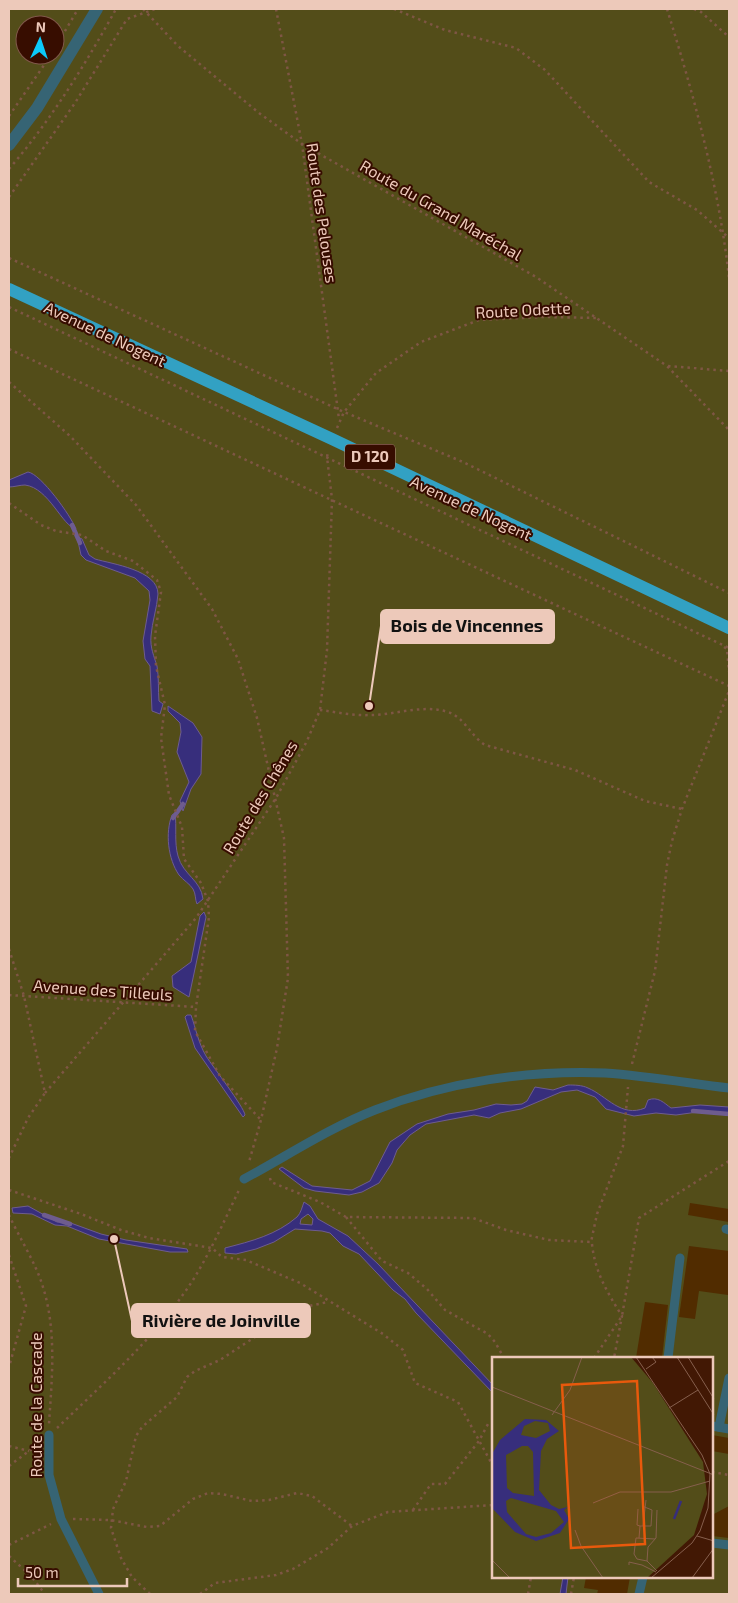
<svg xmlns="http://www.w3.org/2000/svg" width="738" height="1603" font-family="'Exo 2',sans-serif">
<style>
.green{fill:#534d19;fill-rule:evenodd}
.water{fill:#372e7c;stroke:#6e5c8f;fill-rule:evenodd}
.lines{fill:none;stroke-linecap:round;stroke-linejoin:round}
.stream{stroke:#6e5c8f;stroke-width:4.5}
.building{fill:#512c00}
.path{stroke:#7e5644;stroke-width:2.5;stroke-dasharray:2.5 4;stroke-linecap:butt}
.service{stroke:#366474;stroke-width:9}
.tertiary{stroke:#366474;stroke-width:12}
.primary{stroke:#32a1c3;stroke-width:12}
.labels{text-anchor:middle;stroke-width:4;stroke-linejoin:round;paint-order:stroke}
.shield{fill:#370d00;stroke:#b69182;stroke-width:1}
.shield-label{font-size:15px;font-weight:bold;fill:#edc9ba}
.street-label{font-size:16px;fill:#edc9ba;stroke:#370d00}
.inset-river{fill:none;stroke:#372e7c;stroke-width:2.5}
.inset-road{fill:none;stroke:#865f4d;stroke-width:1}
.view{fill:#e8590c;fill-opacity:0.15;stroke:#e8590c;stroke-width:2.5}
.inset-edge{fill:none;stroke:#edc9ba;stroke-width:2.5}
.leader{fill:none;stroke:#edc9ba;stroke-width:2}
.callout-dot{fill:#edc9ba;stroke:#370d00;stroke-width:2}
.callout{fill:#edc9ba;stroke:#edc9ba;stroke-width:2}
.callout-label{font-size:18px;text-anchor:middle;font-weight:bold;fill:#111}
</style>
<rect width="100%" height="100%" fill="#421804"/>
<!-- green -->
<path class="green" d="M9 9H729V1594H9ZM25 25H55V55H25ZM493 1358H712V1577H493Z"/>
<!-- water -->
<g class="water">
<path d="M28 472C41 474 71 516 76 529 62 526 49 488 25 485 20 485 14 487 9 487V480Z"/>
<path d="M77 537 82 539 89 555 95 559C112 564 158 570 158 594 157 608 152 622 151 636 150 648 154 656 157 666 159 677 158 690 159 701L163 704 160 714 152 711 150 666 145 659 143 641 150 600 149 591 135 578 86 560 81 555Z"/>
<path d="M168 706 193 723 202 737 201 774 191 789 183 811 180 801 189 782 177 752 181 732 180 723 168 711Z"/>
<path d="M175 813C177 827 174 842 178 856 183 875 201 880 203 899L197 904C195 900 196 894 193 889 190 884 183 880 179 875 168 859 165 833 172 815Z"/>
<path d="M204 912 206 917 189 997 173 987 172 976 191 962 200 916Z"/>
<path d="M187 1015H191C196 1029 198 1042 206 1056 213 1067 244 1107 245 1115L243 1117 195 1048 185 1017Z"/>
<path d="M568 1085C574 1085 582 1085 588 1088 607 1096 621 1118 645 1108L648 1100C658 1096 664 1103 671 1108L700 1105 729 1107V1113L705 1111 676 1115 656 1113 634 1116 606 1109 595 1097 577 1090 561 1092 521 1109 500 1113 489 1118 474 1115 426 1124 410 1135 397 1150 392 1163 379 1183 362 1192 349 1195 315 1191 304 1188 279 1169 282 1167 312 1186 352 1190 370 1181 390 1142 417 1124 448 1114 474 1110 496 1104 511 1105 522 1104 527 1101 535 1087 553 1090Z"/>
<path d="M304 1202 310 1206 318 1219 348 1236 378 1264 493 1385V1393L416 1313 405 1299 393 1290 359 1254 343 1246 330 1233 322 1231 295 1229 274 1242 256 1249 236 1254 225 1253V1248C252 1241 276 1235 297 1217 301 1213 302 1207 304 1202ZM308 1214 313 1219 312 1225 300 1224 301 1219Z"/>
<path d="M28 1206 57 1222H68L101 1234 126 1240 187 1249 188 1252H170L99 1239 67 1226 55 1225 32 1214 13 1213 12 1208Z"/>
<path d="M563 1577H568L566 1594H560Z"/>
</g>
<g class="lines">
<!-- stream -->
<g class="stream">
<path d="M72 525 80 543"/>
<path d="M173 818 183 804"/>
<path d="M693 1111 729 1114"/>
<path d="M44 1215 70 1224"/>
</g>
</g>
<!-- building -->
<g class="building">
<path d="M690 1203 729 1209V1222L688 1215Z"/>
<path d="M689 1246 729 1251 728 1295 699 1291 695 1319 679 1317Z"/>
<path d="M645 1302 668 1305 662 1358H636Z"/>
<path d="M712 1435 729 1438V1454L712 1451Z"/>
<path d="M729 1506V1538L712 1536V1515Z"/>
<path d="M586 1577H630L627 1594H597L598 1590 584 1588Z"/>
</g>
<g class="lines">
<!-- path -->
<g class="path">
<path d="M143 9 178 46 259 113 302 144 536 277 667 366 729 430"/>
<path d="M276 9 302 144 339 419"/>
<path d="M394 9 445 30 516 48 545 70 649 182 697 210 729 238"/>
<path d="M667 9C694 96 719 187 729 278"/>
<path d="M694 9 701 12 729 37"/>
<path d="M55 48 78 9"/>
<path d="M9 116 51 55"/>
<path d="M9 169C51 120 85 65 116 9"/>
<path d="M9 197 75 103 127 19 155 9"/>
<path d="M9 258 344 412 463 462 729 593"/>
<path d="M9 307 729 648"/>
<path d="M9 349 729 686"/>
<path d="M668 366 729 371"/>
<path d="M9 382 70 436 136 505 212 609 238 659 257 718 284 838 288 978 277 1048 261 1120 249 1162"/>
<path d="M337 428 344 412 376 373 421 342 479 320 544 317 596 318"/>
<path d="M9 503 41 525 56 531 82 535 106 551 133 561 157 580 161 592 155 636 156 666 165 705 161 738 169 795 182 827 184 859 201 883 208 901 209 917 196 1007 195 1031 220 1076 261 1120"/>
<path d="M724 647 727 649 729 672"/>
<path d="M320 710C336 712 354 716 370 715 395 715 423 704 448 712 464 717 471 736 485 745L575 770 645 801 682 809"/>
<path d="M9 949 24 996 45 1093 28 1118 9 1158"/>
<path d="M9 995 196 1007"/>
<path d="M632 1064 655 971 667 865 672 841 682 809 729 691"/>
<path d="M45 1093 196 918 276 798 307 741 320 710 327 650 332 499 327 457 328 452"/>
<path d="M270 1178 271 1182 320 1202 346 1217 473 1218 506 1230 549 1240 591 1242 597 1214 623 1146 628 1087"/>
<path d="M9 1190 81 1214 121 1230 149 1238 212 1248 222 1257 246 1260 300 1283 383 1334 403 1350 415 1383 458 1402 493 1466"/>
<path d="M9 1215C18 1235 36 1264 42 1284 57 1329 52 1377 49 1424"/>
<path d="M346 1217 382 1261 408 1273 427 1289 445 1310 488 1334 495 1342 504 1358"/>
<path d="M592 1244C595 1272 607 1292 622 1316L614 1358"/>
<path d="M9 1255 26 1306 9 1367"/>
<path d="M594 1358 622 1316 639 1218 729 1161"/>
<path d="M57 1428C105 1382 156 1337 193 1280 211 1251 225 1219 240 1188"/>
<path d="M9 1446 29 1451"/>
<path d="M9 1466 37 1445"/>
<path d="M712 1472 729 1475"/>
<path d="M413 1510 431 1484H445L479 1441 488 1424 493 1422"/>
<path d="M73 1519 110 1520 147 1527 160 1526 193 1499 208 1493 222 1494 252 1501 269 1500 297 1493 312 1496 352 1526"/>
<path d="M9 1545 51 1524"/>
<path d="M9 1556 31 1576 45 1594"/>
<path d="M150 1594 132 1577 121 1558 111 1528 113 1509 126 1481 136 1436 142 1427 177 1397 187 1377 195 1371 220 1360 290 1314 304 1307 328 1302"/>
<path d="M200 1594 215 1583 276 1575 293 1569 328 1548 352 1526 388 1512 493 1505"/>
<path d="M528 1594 531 1577"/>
<path d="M571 1594 574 1577"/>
</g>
<!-- service -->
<g class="service">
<path d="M244 1179C287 1156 329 1128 375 1110 446 1082 528 1070 605 1073 647 1076 688 1083 729 1088"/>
<path d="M726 1229 729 1230"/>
<path d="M668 1358 680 1258"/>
<path d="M712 1426 729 1429"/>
<path d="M719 1427 729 1378"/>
<path d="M49 1435V1475L61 1519 99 1594"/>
<path d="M712 1543 729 1545"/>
<path d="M639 1594 643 1577"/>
</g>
<!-- tertiary -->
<path class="tertiary" d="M9 145 37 108 97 9"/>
<!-- primary -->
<path class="primary" d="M9 289 332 439 729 628"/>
</g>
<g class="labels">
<!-- shield labels -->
<rect class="shield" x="345" y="444.5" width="50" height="25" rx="4"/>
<g class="shield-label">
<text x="370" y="462">D 120</text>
</g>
<!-- street labels -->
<g class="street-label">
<text transform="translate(441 210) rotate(30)" y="6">Route du Grand Maréchal</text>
<text transform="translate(322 213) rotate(82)" y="6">Route des Pelouses</text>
<text transform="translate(523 310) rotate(-3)" y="6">Route Odette</text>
<text transform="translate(105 334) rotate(25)" y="6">Avenue de Nogent</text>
<text transform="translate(471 508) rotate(25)" y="6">Avenue de Nogent</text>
<text transform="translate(260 797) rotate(-59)" y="6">Route des Chênes</text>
<text transform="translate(103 990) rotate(4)" y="6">Avenue des Tilleuls</text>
<text transform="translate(36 1405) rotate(-90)" y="6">Route de la Cascade</text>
</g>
</g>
<!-- overview -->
<g transform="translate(492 1357)">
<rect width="221" height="221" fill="#421804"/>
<path d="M0 0H139L161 26 211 105 215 137 202 178 155 221H0Z" fill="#534d19"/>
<path d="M33 62 54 63 67 74 55 82 49 94 47 133 59 148 67 152 76 150 72 153 77 162 68 176 44 184 23 175 0 151V97L8 83ZM43 64 56 66 58 74 44 81 29 78 32 69ZM30 89H36L41 95 42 139 21 136 15 131 14 98ZM19 141 64 154 72 165 59 176 44 180 34 177 15 155 14 144Z" fill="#372e7c" fill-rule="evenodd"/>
<path class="inset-river" d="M182 162 189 144"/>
<path class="inset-road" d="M144 0 210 98 218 117 216 151 208 174 200 186 159 221M185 0 222 58M196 0 222 42M154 12 164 5 160 0M0 30 222 118M177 51 206 33M60 58 78 33 90 0M101 146 128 135H179L218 124M146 152 145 168 148 169M151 169 154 143M83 173 89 189 111 221M205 179 222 184M147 181 148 169H159L160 153 150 149M163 182 144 181 142 197 145 202 155 204 165 214M0 203 18 221M155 204 156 190 164 181 165 153M137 208V205L150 208 164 215M200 221 222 191"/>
<path class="view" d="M145 24 153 187 79 191 70 28Z"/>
<rect width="221" height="221" class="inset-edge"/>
</g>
<!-- callouts -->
<path class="leader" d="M369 706L381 626M114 1239L132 1321"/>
<g class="callout-dot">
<circle cx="369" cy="706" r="5"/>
<circle cx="114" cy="1239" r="5"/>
</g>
<g class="callout">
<rect x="381" y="610" width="173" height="33" rx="5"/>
<rect x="132" y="1304" width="178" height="33" rx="5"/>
</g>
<g class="callout-label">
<text x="467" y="632">Bois de Vincennes</text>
<text x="221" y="1327">Rivière de Joinville</text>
</g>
<!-- border -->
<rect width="738" height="1603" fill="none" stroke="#edc9ba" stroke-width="20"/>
<!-- north arrow -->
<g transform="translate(40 40) rotate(3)"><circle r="24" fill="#370d00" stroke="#80584a"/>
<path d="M0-4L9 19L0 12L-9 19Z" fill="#0ccafa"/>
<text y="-8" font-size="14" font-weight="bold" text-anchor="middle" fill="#edc9ba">N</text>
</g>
<!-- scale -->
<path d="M18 1578v8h109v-8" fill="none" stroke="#edc9ba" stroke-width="2.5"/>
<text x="25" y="1578" font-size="15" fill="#edc9ba" stroke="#370d00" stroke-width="4" paint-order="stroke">50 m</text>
</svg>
